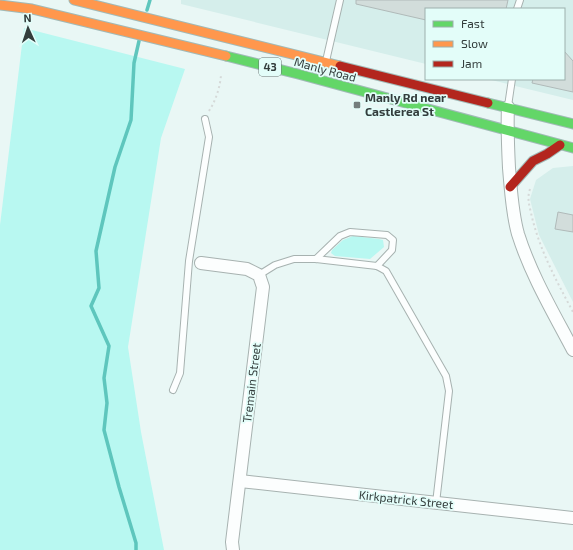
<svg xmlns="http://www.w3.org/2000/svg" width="573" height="550" font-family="'Exo 2',sans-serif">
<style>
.built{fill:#d5eeeb}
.green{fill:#b8f8f1}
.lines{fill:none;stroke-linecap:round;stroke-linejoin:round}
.stream{stroke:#5ec6bd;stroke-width:3.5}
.building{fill:#d2dddb;stroke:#b0bab9}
.lane-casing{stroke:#a7b2b0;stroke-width:8}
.street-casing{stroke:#a7b2b0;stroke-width:14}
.fast-casing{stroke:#a1bab7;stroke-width:11}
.slow-casing{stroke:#a1bab7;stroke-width:11}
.jam-casing{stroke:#a1bab7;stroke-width:11}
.path{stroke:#d5d9d8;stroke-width:2;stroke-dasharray:2 3;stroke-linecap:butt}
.lane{stroke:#fcfefe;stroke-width:6}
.street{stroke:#fcfefe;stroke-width:12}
.fast{stroke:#63d668;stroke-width:9}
.slow{stroke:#ff974d;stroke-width:9}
.jam{stroke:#b3261e;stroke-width:9}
.poi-dot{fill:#737e7d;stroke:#e3fdf9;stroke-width:1.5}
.labels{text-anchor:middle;stroke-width:3.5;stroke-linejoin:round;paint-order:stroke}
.shield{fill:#e3fdf9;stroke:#687775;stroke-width:1}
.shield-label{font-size:11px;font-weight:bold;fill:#333d3c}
.street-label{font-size:12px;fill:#333d3c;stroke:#e3fdf9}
.poi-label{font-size:12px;font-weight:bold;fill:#333d3c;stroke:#e3fdf9;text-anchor:start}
</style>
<rect width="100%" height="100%" fill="#e9f7f5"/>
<!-- built -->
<g class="built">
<path d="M181 0H573V100L487 79H564V9H426V64L181 4Z"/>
<path d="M573 166V302L539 235 530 199 536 180 553 168Z"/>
</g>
<!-- green -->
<g class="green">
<path d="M24 28 185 69 161 138 128 347 141 432 164 550H0V225Z"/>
<path d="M353 236 379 239 383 240 384 247 370 259 335 256 331 253 332 250 343 240Z"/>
</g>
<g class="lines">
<!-- stream -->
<g class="stream">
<path d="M147 10 150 0"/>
<path d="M136 550V543L119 487 104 430 107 403 104 378 109 346 91 306 99 288 96 251 115 167 131 120 134 63 139 41"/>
</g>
</g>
<!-- building -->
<g class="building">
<path d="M356 0H508L506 9H426V20L356 4Z"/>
<path d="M564 51 573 61V92L532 83 533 79H564Z"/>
<path d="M558 212 573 215V232L555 229Z"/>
</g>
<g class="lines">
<defs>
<g id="lane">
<path d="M517 9 520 0"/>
<path d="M326 61 340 0"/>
<path d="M508 106 512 79"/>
<path d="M316 259 340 236 350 232 387 235 393 240 392 250 377 266"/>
<path d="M259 275 275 265 294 259H316L377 266 386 271 446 376 449 391 436 503"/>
<path d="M173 390 180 373 189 261 209 137 205 119"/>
</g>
<g id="street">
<path d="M508 107C507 128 508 148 509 168 511 190 512 213 518 234 531 275 553 312 573 350"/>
<path d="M201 263 247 269 259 275 263 287 232 542 233 550"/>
<path d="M240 481 573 518"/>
</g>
<g id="fast">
<path d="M226 56 298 74 573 148"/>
<path d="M488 103 573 124"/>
</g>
<g id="slow">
<path d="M74 0 340 66"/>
<path d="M0 5 32 9 226 56"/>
</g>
<g id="jam">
<path d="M340 66 488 103"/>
<path d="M510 187 533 161 547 154 560 145"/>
</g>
</defs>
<!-- lane casing -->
<use href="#lane" class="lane-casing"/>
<!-- street casing -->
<use href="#street" class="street-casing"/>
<!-- fast casing -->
<use href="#fast" class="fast-casing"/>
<!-- slow casing -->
<use href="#slow" class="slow-casing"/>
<!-- jam casing -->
<use href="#jam" class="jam-casing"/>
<!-- path -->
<g class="path">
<path d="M209 111C216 100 220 87 221 75"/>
<path d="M530 189C527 198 529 204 531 213 539 249 556 280 573 312"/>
</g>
<!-- lane -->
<use href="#lane" class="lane"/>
<!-- street -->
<use href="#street" class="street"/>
<!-- fast -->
<use href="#fast" class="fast"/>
<!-- slow -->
<use href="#slow" class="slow"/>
<!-- jam -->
<use href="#jam" class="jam"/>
</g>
<!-- markers -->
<rect class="poi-dot" x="353" y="101" width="8" height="8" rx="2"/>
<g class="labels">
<!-- shield labels -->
<rect class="shield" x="259" y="58" width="22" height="18" rx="3"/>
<g class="shield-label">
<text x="270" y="71">43</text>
</g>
<!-- street labels -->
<g class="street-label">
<text transform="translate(325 70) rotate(15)" y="4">Manly Road</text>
<text transform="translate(252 383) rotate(-83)" y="4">Tremain Street</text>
<text transform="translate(406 500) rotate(6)" y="4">Kirkpatrick Street</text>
</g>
<!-- poi labels -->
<g class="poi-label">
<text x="365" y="102">Manly Rd near<tspan x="365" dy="14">Castlerea St</tspan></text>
</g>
</g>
<!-- legend -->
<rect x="425" y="8" width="140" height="72" fill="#e3fdf9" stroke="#9db0ad"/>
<rect x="433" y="21" width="20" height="6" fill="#63d668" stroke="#9db0ad"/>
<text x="461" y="28" font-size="12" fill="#333d3c">Fast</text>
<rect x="433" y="41" width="20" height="6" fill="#ff974d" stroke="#9db0ad"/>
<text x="461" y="48" font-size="12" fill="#333d3c">Slow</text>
<rect x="433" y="61" width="20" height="6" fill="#b3261e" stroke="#9db0ad"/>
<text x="461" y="68" font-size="12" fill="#333d3c">Jam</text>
<!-- north arrow -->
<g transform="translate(28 28) rotate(357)" stroke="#e3fdf9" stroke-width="3" paint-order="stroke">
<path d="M0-3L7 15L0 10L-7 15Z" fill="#333d3c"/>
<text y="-6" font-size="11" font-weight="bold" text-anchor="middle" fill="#333d3c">N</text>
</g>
</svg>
